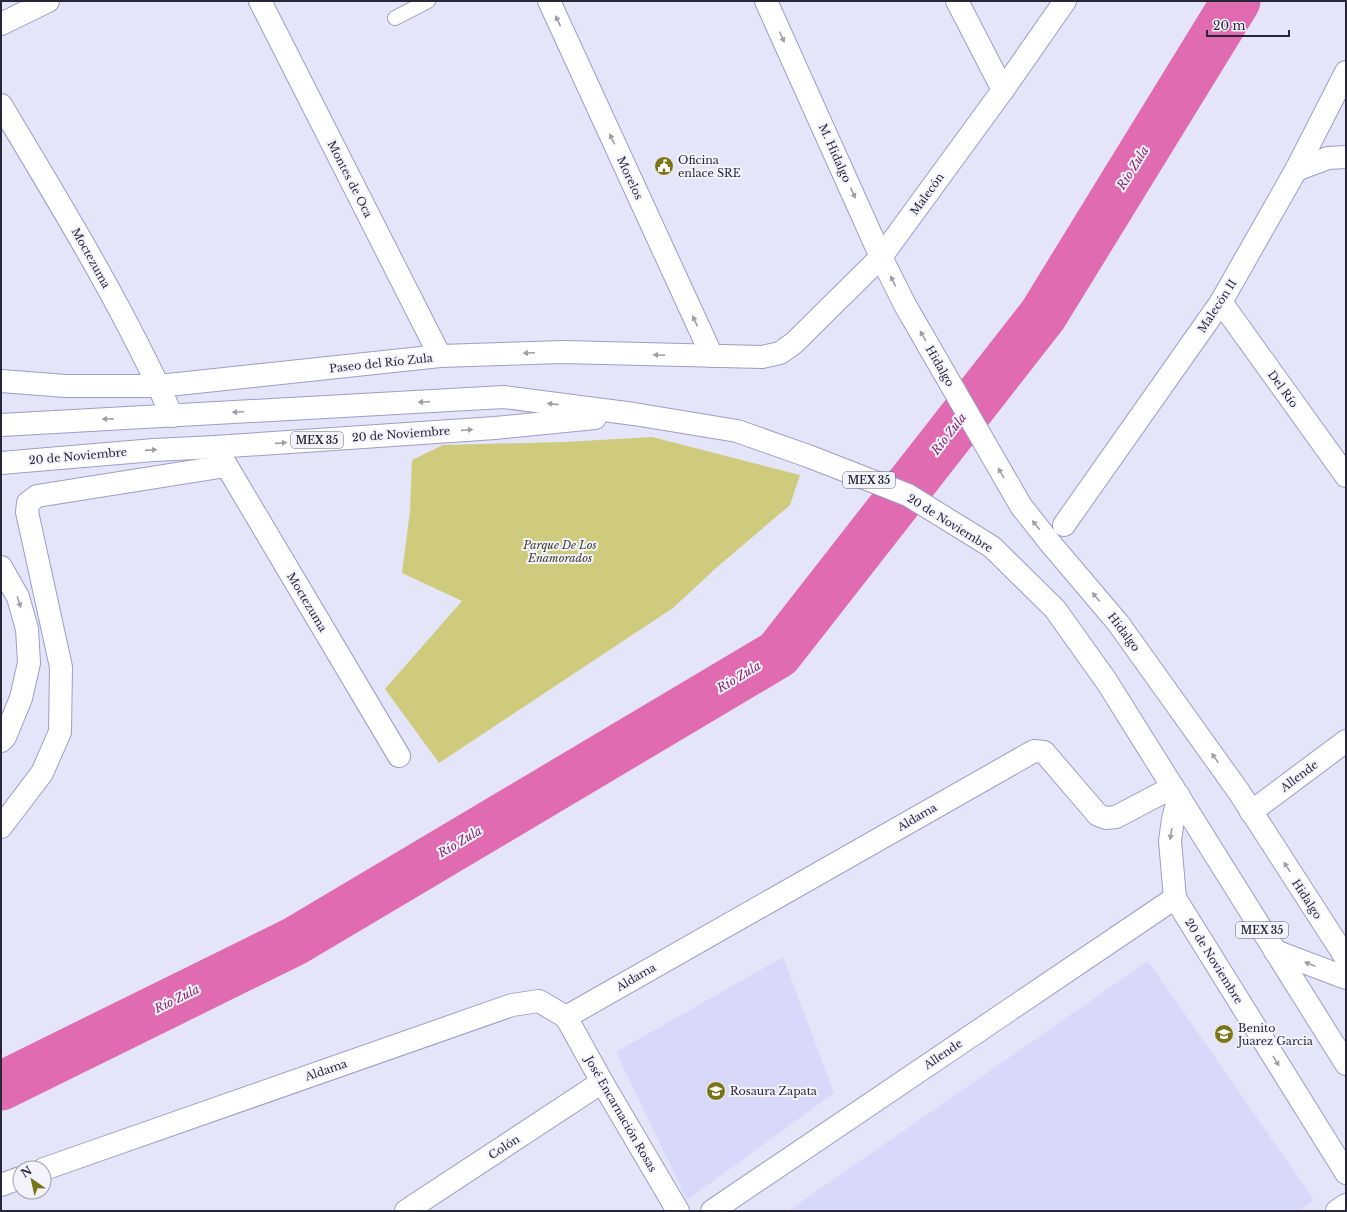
<svg xmlns="http://www.w3.org/2000/svg" width="1347" height="1212" font-family="'Libre Baskerville',serif">
<style>
.built{fill:#d8d8fa}
.green{fill:#cfcb7d}
.lines{fill:none;stroke-linecap:round;stroke-linejoin:round}
.river{stroke:#e06bb0;stroke-width:49}
.lane-casing{stroke:#9d9ccb;stroke-width:16}
.street-casing{stroke:#9d9ccb;stroke-width:24}
.primary-casing{stroke:#9d9ccb;stroke-width:24}
.lane{stroke:#fff;stroke-width:14}
.street{stroke:#fff;stroke-width:22}
.primary{stroke:#fff;stroke-width:22}
.oneway{fill:#9e9ea6}
.labels{text-anchor:middle;stroke-width:4;stroke-linejoin:round;paint-order:stroke}
.shield{fill:#f3f3fd;stroke:#656474;stroke-width:1}
.shield-label{font-size:10px;font-weight:bold;fill:#28273a}
.street-label{font-size:11px;fill:#28273a;stroke:#f3f3fd}
.poi-label{font-size:11px;fill:#28273a;stroke:#f3f3fd;text-anchor:start}
.park-label{font-size:11px;font-style:italic;fill:#3c3b23;stroke:#f3f3fd}
.water-label{font-size:12px;font-style:italic;fill:#8c2366;stroke:#f3f3fd}
</style>
<rect width="100%" height="100%" fill="#e5e5f9"/>
<!-- built -->
<g class="built">
<path d="M783 957 834 1093 687 1200 616 1052Z"/>
<path d="M1148 961 1314 1200 1299 1211H788Z"/>
</g>
<!-- green -->
<path class="green" d="M652 437 800 475 790 505 716 568 673 608 439 763 385 689 462 601 402 573 410 511 412 460 443 445 564 442Z"/>
<g class="lines">
<!-- river -->
<path class="river" d="M1 1086 295 941 778 654 1043 315 1236 1"/>
<defs>
<path id="lane" d="M395 18 428 1"/>
<g id="street">
<path d="M260 1 440 356"/>
<path d="M549 1 712 356"/>
<path d="M766 1 881 257 905 305 1021 506 1051 544 1118 623 1239 792 1346 958"/>
<path d="M957 1 1003 90"/>
<path d="M1 24 48 1"/>
<path d="M1 105C62 207 124 308 172 416"/>
<path d="M1296 170 1328 158 1346 157"/>
<path d="M1221 302 1346 476"/>
<path d="M1 381 66 386H159L440 356 563 352 762 357 780 353 794 343 881 257 1003 90 1065 1"/>
<path d="M219 453 399 756"/>
<path d="M1064 525 1221 302 1296 170 1346 72"/>
<path d="M1179 796 1173 819 1170 841 1175 898 1346 1173"/>
<path d="M1251 812 1346 741"/>
<path d="M1 827 42 773 60 732 61 667 27 512 28 503 37 496 226 466"/>
<path d="M566 1017 602 1082 678 1211"/>
<path d="M44 1169 512 1005 539 1001 566 1017 1034 751 1044 752 1098 815 1106 818 1116 817 1173 787"/>
<path d="M1 1185 20 1178"/>
<path d="M406 1211 602 1082"/>
<path d="M712 1211 1175 898"/>
<path d="M1337 1211 1346 1205"/>
</g>
<g id="primary">
<path d="M1 425 504 397 634 414 737 431 808 456 908 495 992 547 1055 609 1107 682 1346 1064"/>
<path d="M1 463 154 450 215 447 495 428 595 418"/>
<path d="M1 567 18 597 27 629 29 663 21 698 5 737 1 741"/>
<path d="M1275 951 1346 978"/>
</g>
</defs>
<!-- lane casing -->
<use href="#lane" class="lane-casing"/>
<!-- street casing -->
<use href="#street" class="street-casing"/>
<!-- primary casing -->
<use href="#primary" class="primary-casing"/>
<!-- lane -->
<use href="#lane" class="lane"/>
<!-- street -->
<use href="#street" class="street"/>
<!-- primary -->
<use href="#primary" class="primary"/>
</g>
<!-- one-way arrows -->
<defs><path id="oneway-solid" d="M-6-.8H1V-3.2L6.5 0L1 3.2V.8H-6Z"/></defs>
<g class="oneway">
<use href="#oneway-solid" transform="translate(558 21) rotate(-115)"/>
<use href="#oneway-solid" transform="translate(782 37) rotate(66)"/>
<use href="#oneway-solid" transform="translate(612 139) rotate(-115)"/>
<use href="#oneway-solid" transform="translate(853 193) rotate(66)"/>
<use href="#oneway-solid" transform="translate(893 281) rotate(-116)"/>
<use href="#oneway-solid" transform="translate(695 321) rotate(-115)"/>
<use href="#oneway-solid" transform="translate(923 336) rotate(-120)"/>
<use href="#oneway-solid" transform="translate(529 353) rotate(178)"/>
<use href="#oneway-solid" transform="translate(659 355) rotate(-178)"/>
<use href="#oneway-solid" transform="translate(424 402) rotate(177)"/>
<use href="#oneway-solid" transform="translate(553 404) rotate(-173)"/>
<use href="#oneway-solid" transform="translate(238 412) rotate(177)"/>
<use href="#oneway-solid" transform="translate(108 419) rotate(177)"/>
<use href="#oneway-solid" transform="translate(467 430) rotate(-4)"/>
<use href="#oneway-solid" transform="translate(281 443) rotate(-4)"/>
<use href="#oneway-solid" transform="translate(151 450) rotate(-4)"/>
<use href="#oneway-solid" transform="translate(1001 473) rotate(-120)"/>
<use href="#oneway-solid" transform="translate(1036 525) rotate(-129)"/>
<use href="#oneway-solid" transform="translate(1096 597) rotate(-130)"/>
<use href="#oneway-solid" transform="translate(19 602) rotate(72)"/>
<use href="#oneway-solid" transform="translate(1215 758) rotate(-125)"/>
<use href="#oneway-solid" transform="translate(1171 834) rotate(99)"/>
<use href="#oneway-solid" transform="translate(1287 867) rotate(-123)"/>
<use href="#oneway-solid" transform="translate(1310 964) rotate(-159)"/>
<use href="#oneway-solid" transform="translate(1276 1061) rotate(58)"/>
</g>
<!-- icons -->
<defs>
<symbol id="civic-disc" viewBox="-11 -11 22 22"><circle r="9.5" fill="#7b7519" stroke="#f3f3fd"/><path d="M-.6-6.5H3V-4.5H.6V-3L4-1V1h2V6H-6V1h2V-1L-.6-3ZM-1.2 2.5V6h2.4V2.5Z" fill="#fff"/></symbol>
<symbol id="school-disc" viewBox="-11 -11 22 22"><circle r="9.5" fill="#7b7519" stroke="#f3f3fd"/><path d="M0-5L7-2L0 1L-7-2ZM-4 1L0 2.5L4 1V4Q0 6-4 4Z" fill="#fff"/></symbol>
</defs>
<g fill-rule="evenodd">
<use href="#civic-disc" x="653" y="155" width="22" height="22"/>
<use href="#school-disc" x="1213" y="1023" width="22" height="22"/>
<use href="#school-disc" x="705" y="1080" width="22" height="22"/>
</g>
<g class="labels">
<!-- shield labels -->
<g class="shield">
<rect x="291" y="432" width="52" height="16" rx="3"/>
<rect x="843" y="472" width="52" height="16" rx="3"/>
<rect x="1236" y="922" width="52" height="16" rx="3"/>
</g>
<g class="shield-label">
<text x="317" y="444">MEX 35</text>
<text x="869" y="484">MEX 35</text>
<text x="1262" y="934">MEX 35</text>
</g>
<!-- street labels -->
<g class="street-label">
<text transform="translate(835 153) rotate(66)" y="4">M. Hidalgo</text>
<text transform="translate(630 178) rotate(65)" y="4">Morelos</text>
<text transform="translate(350 179) rotate(63)" y="4">Montes de Oca</text>
<text transform="translate(927 194) rotate(-54)" y="4">Malecón</text>
<text transform="translate(91 258) rotate(61)" y="4">Moctezuma</text>
<text transform="translate(1217 306) rotate(-57)" y="4">Malecón II</text>
<text transform="translate(381 363) rotate(-6)" y="4">Paseo del Río Zula</text>
<text transform="translate(940 366) rotate(60)" y="4">Hidalgo</text>
<text transform="translate(1283 389) rotate(54)" y="4">Del Río</text>
<text transform="translate(401 434) rotate(-4)" y="4">20 de Noviembre</text>
<text transform="translate(78 456) rotate(-5)" y="4">20 de Noviembre</text>
<text transform="translate(950 523) rotate(32)" y="4">20 de Noviembre</text>
<text transform="translate(307 602) rotate(59)" y="4">Moctezuma</text>
<text transform="translate(1124 632) rotate(53)" y="4">Hidalgo</text>
<text transform="translate(1299 776) rotate(-37)" y="4">Allende</text>
<text transform="translate(917 817) rotate(-30)" y="4">Aldama</text>
<text transform="translate(1307 899) rotate(57)" y="4">Hidalgo</text>
<text transform="translate(1214 961) rotate(58)" y="4">20 de Noviembre</text>
<text transform="translate(636 977) rotate(-30)" y="4">Aldama</text>
<text transform="translate(943 1054) rotate(-34)" y="4">Allende</text>
<text transform="translate(326 1070) rotate(-19)" y="4">Aldama</text>
<text transform="translate(621 1114) rotate(60)" y="4">José Encarnación Rosas</text>
<text transform="translate(504 1147) rotate(-33)" y="4">Colón</text>
</g>
<!-- poi labels -->
<g class="poi-label">
<text x="678" y="164">Oficina<tspan x="678" dy="13">enlace SRE</tspan></text>
<text x="1238" y="1032">Benito<tspan x="1238" dy="13">Juarez Garcia</tspan></text>
<text x="730" y="1095">Rosaura Zapata</text>
</g>
<!-- park labels -->
<g class="park-label">
<text x="560" y="549">Parque De Los<tspan x="560" dy="13">Enamorados</tspan></text>
</g>
<!-- water labels -->
<g class="water-label">
<text transform="translate(1133 168) rotate(-58)" y="4">Río Zula</text>
<text transform="translate(949 434) rotate(-52)" y="4">Río Zula</text>
<text transform="translate(739 677) rotate(-31)" y="4">Río Zula</text>
<text transform="translate(460 842) rotate(-31)" y="4">Río Zula</text>
<text transform="translate(177 999) rotate(-26)" y="4">Río Zula</text>
</g>
</g>
<!-- border -->
<rect width="1347" height="1212" fill="none" stroke="#28273a" stroke-width="4"/>
<!-- north arrow -->
<g transform="translate(32 1180) rotate(326)"><circle r="19" fill="#f3f3fd" stroke="#a2a1af"/>
<path d="M0-3L7 15L0 10L-7 15Z" fill="#7b7519"/>
<text y="-6" font-size="11" font-weight="bold" text-anchor="middle" fill="#28273a">N</text>
</g>
<!-- scale -->
<path d="M1207 30v6h82v-6" fill="none" stroke="#28273a" stroke-width="2"/>
<text x="1213" y="30" font-size="12" fill="#28273a" stroke="#f3f3fd" stroke-width="3" paint-order="stroke">20 m</text>
</svg>
